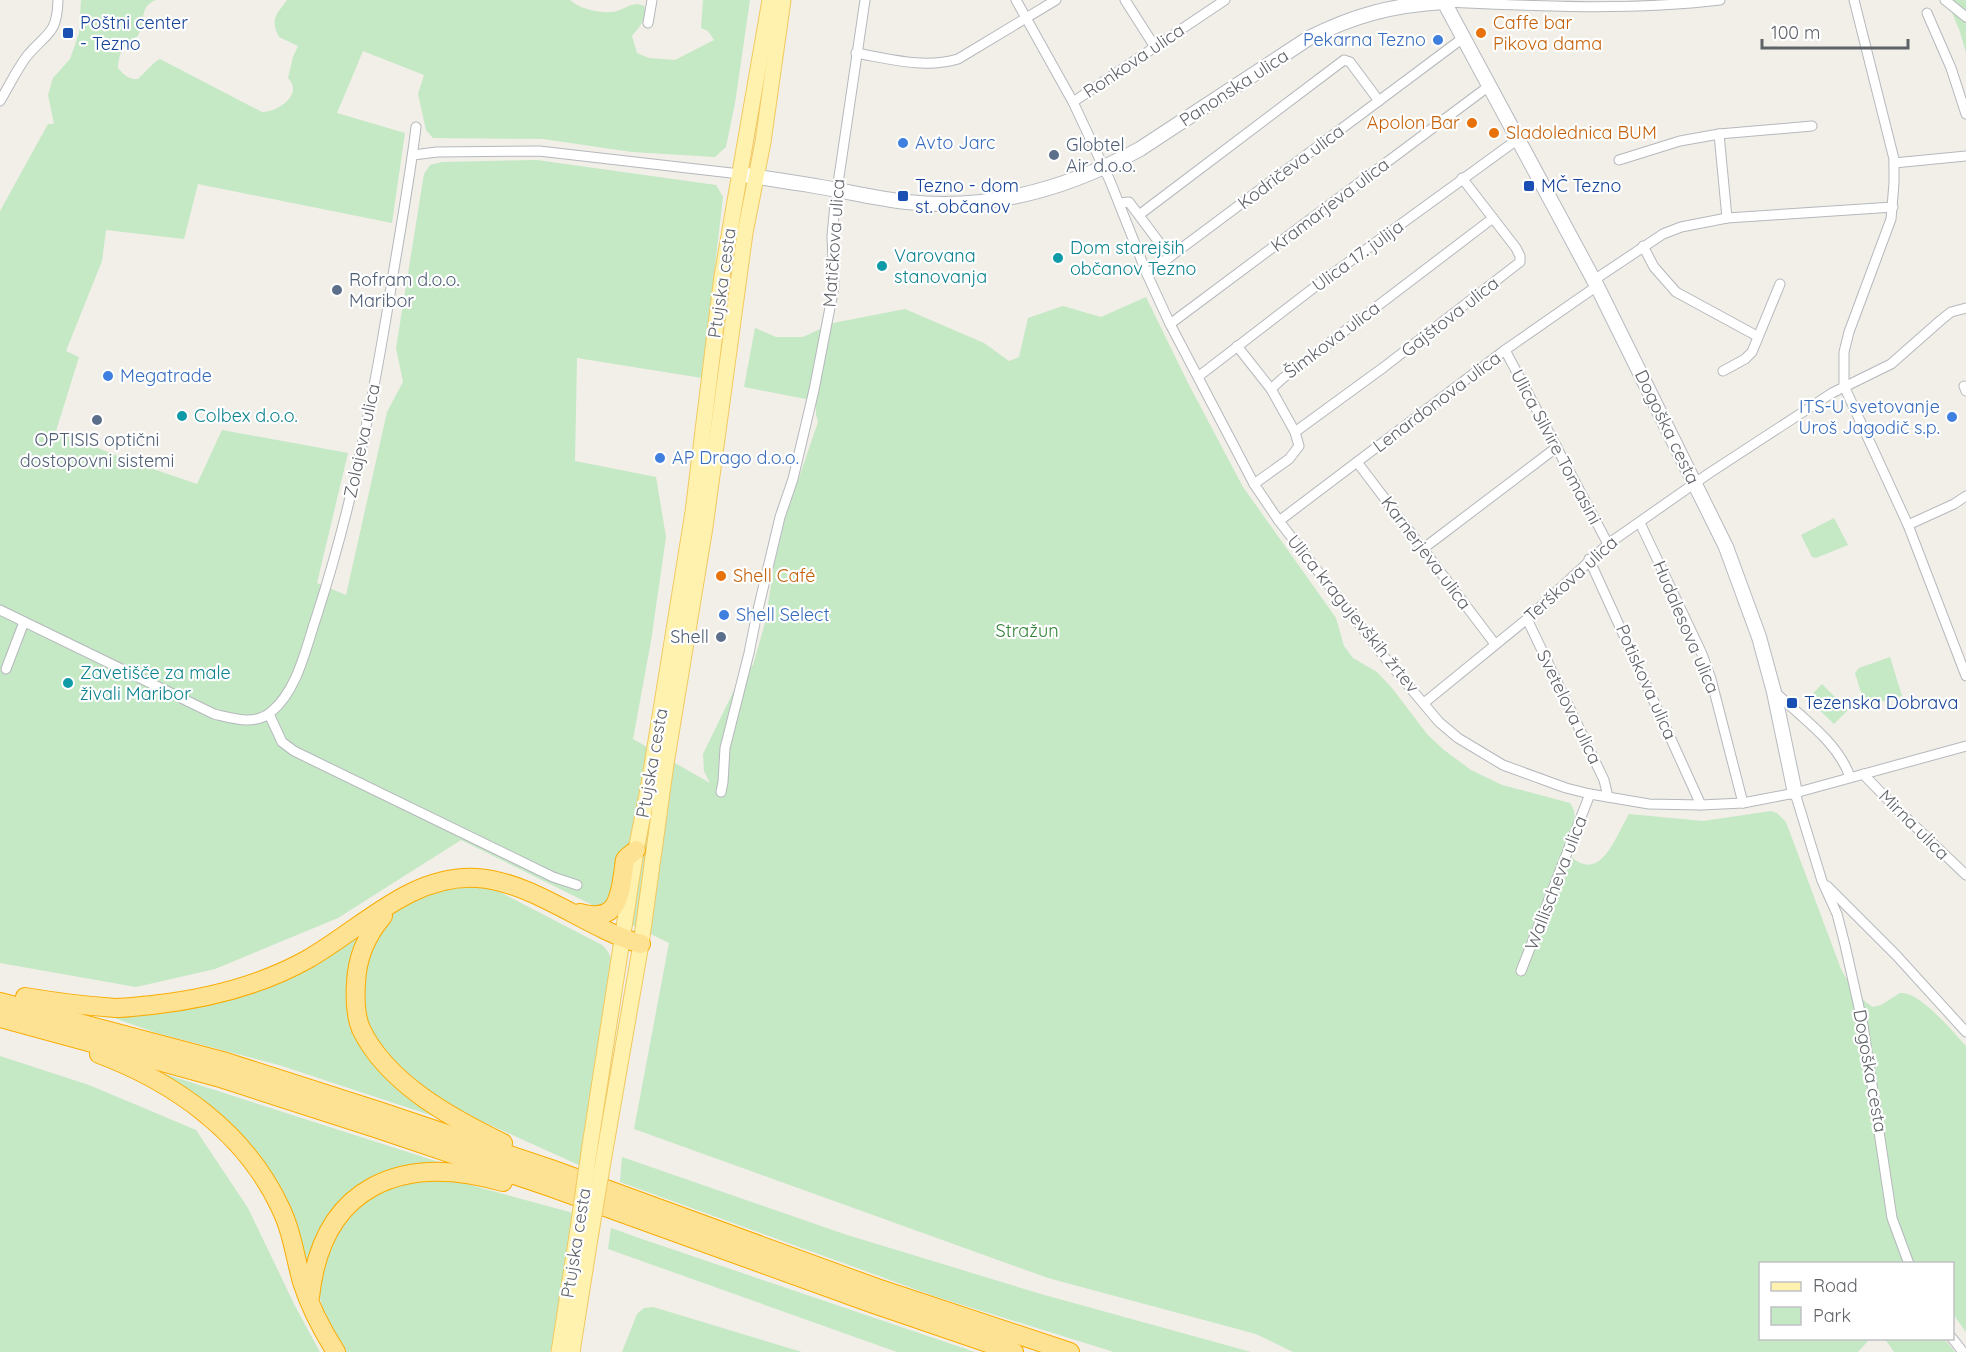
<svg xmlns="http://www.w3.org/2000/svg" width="1966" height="1352" font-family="Quicksand,sans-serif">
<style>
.green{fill:#c5e8c5}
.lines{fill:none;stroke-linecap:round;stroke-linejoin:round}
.street-casing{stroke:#b5b8bc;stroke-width:11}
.secondary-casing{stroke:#b6babf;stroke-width:16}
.primary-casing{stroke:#f2c960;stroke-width:17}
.highway-casing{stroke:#f9ab00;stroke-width:20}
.street{stroke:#fff;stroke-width:9}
.secondary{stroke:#fff;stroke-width:14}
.primary{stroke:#fff2af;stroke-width:15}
.highway{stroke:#fde293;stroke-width:18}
.primary-bridge-casing{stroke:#f2c960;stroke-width:17;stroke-linecap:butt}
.primary-bridge{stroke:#fff2af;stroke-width:15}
.transit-dot{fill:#1a4fb4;stroke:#fff;stroke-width:2}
.food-dot{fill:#e8710a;stroke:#fff;stroke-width:2}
.shop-dot{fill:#3f7fe0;stroke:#fff;stroke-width:2}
.service-dot{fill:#5c6f8a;stroke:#fff;stroke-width:2}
.culture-dot{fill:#0f9aa8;stroke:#fff;stroke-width:2}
.labels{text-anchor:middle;stroke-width:4.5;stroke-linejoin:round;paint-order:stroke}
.transit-label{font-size:18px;fill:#164399;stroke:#fff;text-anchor:start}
.food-label{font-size:18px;fill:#c56008;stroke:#fff;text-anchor:start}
.shop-label{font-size:18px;fill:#366cbe;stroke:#fff;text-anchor:start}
.street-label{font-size:18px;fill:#5f6368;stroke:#fff}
.service-label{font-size:18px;fill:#4e5e75;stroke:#fff;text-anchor:start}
.culture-label{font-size:18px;fill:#0d838f;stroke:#fff;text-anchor:start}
.park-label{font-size:18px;fill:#348238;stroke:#fff}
</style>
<rect width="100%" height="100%" fill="#f1efe8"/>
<!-- green -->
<g class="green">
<path d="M81 0H156C142 5 144 16 141 28 137 46 119 39 118 68 124 75 129 80 138 79L155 62 160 59 262 112C278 112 304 94 288 78L293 57 298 46 279 37C270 19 276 15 287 0H570C579 9 599 13 612 12 624 11 632 0 644 6 648 19 639 27 632 36L637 53 649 58 675 60 714 40 708 31 701 28 703 0H750L735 103 726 147 715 157 632 152 543 139 433 138 426 130 418 94 424 75 363 51 337 113 405 133 392 223 198 184 184 239 106 230 102 261 66 351 79 357 56 431 130 461 197 484 222 430 348 453 317 583 346 595 387 412 403 382 396 348 424 174 430 165 442 162 537 160 716 185 723 197 702 378 577 358 575 461 656 477 666 537 651 641 633 739 710 783 704 771 703 754 739 680 753 665 765 623 774 566 785 519 818 422 816 414V401L744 387 755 328 776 337H803L833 323 905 309 984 343 1009 361 1019 357 1028 318 1063 306 1101 317 1146 297 1188 383 1243 487 1336 618 1344 646 1353 658 1377 672 1392 688 1427 734 1444 750 1471 770 1502 785 1570 803C1581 817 1569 834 1563 849 1599 889 1612 843 1629 814L1703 821 1771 811 1777 813 1786 822 1841 969C1849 984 1858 998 1873 1007L1881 1005 1900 993C1920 991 1952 1031 1966 1046V1332L1953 1314 1952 1264H1760V1338L1870 1339 1858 1352H1293L1256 1334 1048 1278 634 1129 669 943 461 840 338 918 215 969 136 987 0 963V211L48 124H54L48 95 53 78 70 59 79 33Z"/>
<path d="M1947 0H1966V53L1960 32Z"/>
<path d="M1834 518 1848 545 1816 558 1812 557 1801 535Z"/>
<path d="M1890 657 1902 696 1870 705 1864 702 1855 673 1859 668Z"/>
<path d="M1822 684 1848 710 1834 724 1808 699Z"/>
<path d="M451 886H479L498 891 602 945C609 951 611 956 612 966L581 1166 468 1115 464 1116 392 1064 360 1011 359 983 380 924 396 908Z"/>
<path d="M372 924 353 1020 448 1121 279 1065 157 1033 114 1018 91 1015V1011L190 1006Z"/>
<path d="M0 1056 89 1085 196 1130 248 1208 295 1306 320 1352H0Z"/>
<path d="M140 1066 445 1164 444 1168H423L328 1218 312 1249 307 1276 273 1185Z"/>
<path d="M622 1157 844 1234 1041 1294 1251 1352H1114L934 1296 620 1182Z"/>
<path d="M461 1178 463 1183 573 1213C570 1260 562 1307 550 1352H344L329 1330 320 1298 318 1278 322 1254 354 1205 396 1184Z"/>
<path d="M611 1228 639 1238 975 1352H897L608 1249Z"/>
<path d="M653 1307 802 1352H622L637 1314 644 1308Z"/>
<path d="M1885 1339H1944L1955 1352H1894Z"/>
</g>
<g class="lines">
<defs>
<g id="street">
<path d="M1016 0 1073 102 1110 181 1147 274 1170 324 1254 484 1279 521 1386 659 1439 722 1458 738 1503 765 1566 788 1590 794 1649 804 1701 805 1743 803 1795 793 1966 746"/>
<path d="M1125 0 1155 47"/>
<path d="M1854 0 1894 159V183L1891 219 1849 332 1844 352V386L1908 525 1966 676"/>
<path d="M1945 0 1966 17"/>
<path d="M1444 2C1537 6 1628 11 1720 0"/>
<path d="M1927 13 1951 68 1966 114"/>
<path d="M648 23 652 0"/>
<path d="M856 53C890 59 924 69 958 59L1056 0"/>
<path d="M0 101C9 86 17 69 27 56 47 32 57 35 58 0"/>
<path d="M1073 102 1225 0"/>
<path d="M1719 134 1727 218"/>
<path d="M413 155 437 152 539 151 740 174"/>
<path d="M1619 160 1680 141 1719 134 1812 126"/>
<path d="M1894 163 1966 156"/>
<path d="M1119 203 1129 202 1170 257"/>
<path d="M1139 215 1344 60 1350 62 1379 101"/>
<path d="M1643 246 1654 267 1676 292 1757 336"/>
<path d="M1147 274 1463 38"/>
<path d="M1594 280 1663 234 1681 227 1727 218 1893 207"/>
<path d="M1170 324 1489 86"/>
<path d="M1237 346 1271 389"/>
<path d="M1505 350 1608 544"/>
<path d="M1723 371 1745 359 1752 352 1780 284"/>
<path d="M1199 376 1320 283 1518 139"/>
<path d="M1964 386 1966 391"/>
<path d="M1295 432 1384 367 1520 262V256L1516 248 1462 178"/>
<path d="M1357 462 1495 644"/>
<path d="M1254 484 1289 459 1299 446 1295 432 1271 389 1283 378 1493 218"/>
<path d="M1279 521 1505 350 1597 286"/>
<path d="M1640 523 1702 654 1711 679 1743 803"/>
<path d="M1908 525 1954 504 1966 496"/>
<path d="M1424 548 1557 447"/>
<path d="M1589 559 1701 805"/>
<path d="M0 610 214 714C232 718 255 726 271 712 298 690 306 647 317 615 353 504 375 390 393 275 401 226 410 177 416 127"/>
<path d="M1527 619 1604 780 1608 797"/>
<path d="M6 669 24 622"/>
<path d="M1775 692C1801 717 1838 742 1850 777"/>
<path d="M1424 703 1527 619 1608 544 1708 474 1832 393 1891 364 1941 320 1951 312 1966 308"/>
<path d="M269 714 282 742 294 751 553 877 577 885"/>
<path d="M1863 774 1897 809 1966 875"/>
<path d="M721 792 723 782 725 748 749 653 756 618 780 517 793 479 814 390 834 287 832 236 835 204 865 0"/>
<path d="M1795 793 1822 881 1837 914 1845 945 1863 1025 1892 1218 1909 1264"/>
<path d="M1827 886 1896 955 1966 1032"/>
<path d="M1521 971 1590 794"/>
<path d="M1952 1338 1963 1352"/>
</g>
<g id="secondary">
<path d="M1443 0 1597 286 1726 547 1759 637 1774 692 1795 793"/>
<path d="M740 174C767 179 794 182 821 187 850 192 878 199 907 202 990 211 1067 189 1140 149L1309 38C1355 15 1393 5 1444 2"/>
</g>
<g id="primary">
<path d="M589 1152 636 850 649 784 693 512 722 276 770 0"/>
<path d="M604 1156 641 944 666 764 705 527 745 233 763 142 783 0"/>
<path d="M559 1352 578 1229"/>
<path d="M572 1352 591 1232"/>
</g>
<g id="highway">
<path d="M580 913C614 922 619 903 623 874 624 870 624 863 625 860 627 856 633 853 636 850"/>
<path d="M383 916C366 936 357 957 356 983 355 998 355 1015 361 1029 387 1083 451 1118 503 1143"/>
<path d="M25 997C55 1002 86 1006 116 1008 127 1008 140 1006 152 1005 206 999 260 986 308 959 361 929 411 874 477 878 534 882 586 928 641 944"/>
<path d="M0 1002 226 1062 382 1112 551 1169 877 1288 1070 1352"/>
<path d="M0 1018 217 1077 375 1128 547 1186 871 1303 1014 1352"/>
<path d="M99 1054C174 1082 245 1132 280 1207 292 1231 295 1257 302 1282 310 1307 322 1330 336 1352"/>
<path d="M310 1297C322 1185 402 1153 503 1182"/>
</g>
</defs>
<!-- street casing -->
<use href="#street" class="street-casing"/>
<!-- secondary casing -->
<use href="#secondary" class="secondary-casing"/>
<!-- primary casing -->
<use href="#primary" class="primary-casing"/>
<!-- highway casing -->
<use href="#highway" class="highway-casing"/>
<!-- street -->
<use href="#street" class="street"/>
<!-- secondary -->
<use href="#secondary" class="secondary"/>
<!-- primary -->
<use href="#primary" class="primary"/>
<!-- highway -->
<use href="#highway" class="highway"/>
<defs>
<g id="primary-bridge">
<path d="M578 1229 589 1152"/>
<path d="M591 1232 604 1156"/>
</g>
</defs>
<!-- primary-bridge casing -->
<use href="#primary-bridge" class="primary-bridge-casing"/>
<!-- primary-bridge -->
<use href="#primary-bridge" class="primary-bridge"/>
</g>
<!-- markers -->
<g class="transit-dot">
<rect x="62" y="27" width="12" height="12" rx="3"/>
<rect x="1523" y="180" width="12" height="12" rx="3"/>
<rect x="897" y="190" width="12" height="12" rx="3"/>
<rect x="1786" y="697" width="12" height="12" rx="3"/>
</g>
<g class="food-dot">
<circle cx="1481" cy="33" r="6"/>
<circle cx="1472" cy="123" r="6"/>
<circle cx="1494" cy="133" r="6"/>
<circle cx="721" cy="576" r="6"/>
</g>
<g class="shop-dot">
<circle cx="1438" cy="40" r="6"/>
<circle cx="903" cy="143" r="6"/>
<circle cx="108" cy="376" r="6"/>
<circle cx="1952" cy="417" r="6"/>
<circle cx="660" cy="458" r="6"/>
<circle cx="724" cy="615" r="6"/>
</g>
<g class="service-dot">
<circle cx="1054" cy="155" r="6"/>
<circle cx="337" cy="290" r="6"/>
<circle cx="97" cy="420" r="6"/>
<circle cx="721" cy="637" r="6"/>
</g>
<g class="culture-dot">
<circle cx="1058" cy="258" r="6"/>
<circle cx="882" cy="266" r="6"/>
<circle cx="182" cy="416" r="6"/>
<circle cx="68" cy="683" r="6"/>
</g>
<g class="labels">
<!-- transit labels -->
<g class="transit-label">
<text x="80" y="29">Poštni center<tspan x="80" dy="21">- Tezno</tspan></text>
<text x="915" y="192">Tezno - dom<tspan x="915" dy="21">st. občanov</tspan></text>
<text x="1541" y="192">MČ Tezno</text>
<text x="1804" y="709">Tezenska Dobrava</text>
</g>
<!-- food labels -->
<g class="food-label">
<text x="1493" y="29">Caffe bar<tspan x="1493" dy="21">Pikova dama</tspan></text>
<text x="1460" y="129" text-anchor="end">Apolon Bar</text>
<text x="1506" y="139">Sladolednica BUM</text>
<text x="733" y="582">Shell Café</text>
</g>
<!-- shop labels -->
<g class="shop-label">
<text x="1426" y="46" text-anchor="end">Pekarna Tezno</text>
<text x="915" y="149">Avto Jarc</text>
<text x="120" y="382">Megatrade</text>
<text x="1940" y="413" text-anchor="end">ITS-U svetovanje<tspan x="1940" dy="21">Uroš Jagodič s.p.</tspan></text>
<text x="672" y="464">AP Drago d.o.o.</text>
<text x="736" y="621">Shell Select</text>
</g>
<!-- street labels -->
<g class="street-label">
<text transform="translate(1134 61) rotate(-34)" y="6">Ronkova ulica</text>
<text transform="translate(1234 88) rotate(-33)" y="6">Panonska ulica</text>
<text transform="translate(1291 167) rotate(-37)" y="6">Kodričeva ulica</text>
<text transform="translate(1330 205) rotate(-37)" y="6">Kramarjeva ulica</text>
<text transform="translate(834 243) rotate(-86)" y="6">Matičkova ulica</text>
<text transform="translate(1358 256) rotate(-36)" y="6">Ulica 17. julija</text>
<text transform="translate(722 283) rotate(-82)" y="6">Ptujska cesta</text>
<text transform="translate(1450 317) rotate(-38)" y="6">Gajštova ulica</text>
<text transform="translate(1332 340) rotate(-37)" y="6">Šimkova ulica</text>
<text transform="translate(1437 402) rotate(-37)" y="6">Lenardonova ulica</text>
<text transform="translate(1667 427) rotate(64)" y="6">Dogoška cesta</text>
<text transform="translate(362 441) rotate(-78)" y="6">Zolajeva ulica</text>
<text transform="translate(1556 447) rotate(62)" y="6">Ulica Silvire Tomasini</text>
<text transform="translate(1426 553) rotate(53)" y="6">Karnerjeva ulica</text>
<text transform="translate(1571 579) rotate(-42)" y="6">Terškova ulica</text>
<text transform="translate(1353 614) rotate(51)" y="6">Ulica kragujevških žrtev</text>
<text transform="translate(1686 627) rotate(67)" y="6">Hudalesova ulica</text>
<text transform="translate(1646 682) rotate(66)" y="6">Potiskova ulica</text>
<text transform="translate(1569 707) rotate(64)" y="6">Svetelova ulica</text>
<text transform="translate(652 763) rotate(-80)" y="6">Ptujska cesta</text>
<text transform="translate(1914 825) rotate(45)" y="6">Mirna ulica</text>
<text transform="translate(1556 883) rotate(-69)" y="6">Wallischeva ulica</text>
<text transform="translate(1870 1071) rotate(80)" y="6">Dogoška cesta</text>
<text transform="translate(576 1243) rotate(-81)" y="6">Ptujska cesta</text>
</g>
<!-- service labels -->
<g class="service-label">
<text x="1066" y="151">Globtel<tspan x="1066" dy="21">Air d.o.o.</tspan></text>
<text x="349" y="286">Rofram d.o.o.<tspan x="349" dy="21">Maribor</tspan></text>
<text x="97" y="446" text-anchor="middle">OPTISIS optični<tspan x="97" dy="21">dostopovni sistemi</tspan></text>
<text x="709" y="643" text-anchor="end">Shell</text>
</g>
<!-- culture labels -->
<g class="culture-label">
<text x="1070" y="254">Dom starejših<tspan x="1070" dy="21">občanov Tezno</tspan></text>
<text x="894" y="262">Varovana<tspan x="894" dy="21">stanovanja</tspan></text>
<text x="194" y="422">Colbex d.o.o.</text>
<text x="80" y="679">Zavetišče za male<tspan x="80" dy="21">živali Maribor</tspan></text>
</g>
<!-- park labels -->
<g class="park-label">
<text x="1027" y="637">Stražun</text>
</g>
</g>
<!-- legend -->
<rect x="1759" y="1262" width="195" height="78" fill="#ffffff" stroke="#bfc1c3" stroke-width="1.5"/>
<rect x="1771" y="1282" width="30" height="9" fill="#fff2af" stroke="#bfc1c3" stroke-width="1.5"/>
<text x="1813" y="1292" font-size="18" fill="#5f6368">Road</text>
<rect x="1771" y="1307" width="30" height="18" fill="#c5e8c5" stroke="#bfc1c3" stroke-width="1.5"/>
<text x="1813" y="1322" font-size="18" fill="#5f6368">Park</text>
<!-- scale -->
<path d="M1762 39v9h146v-9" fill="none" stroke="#5f6368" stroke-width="3"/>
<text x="1771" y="39" font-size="18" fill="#5f6368" stroke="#ffffff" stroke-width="4.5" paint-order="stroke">100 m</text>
</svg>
